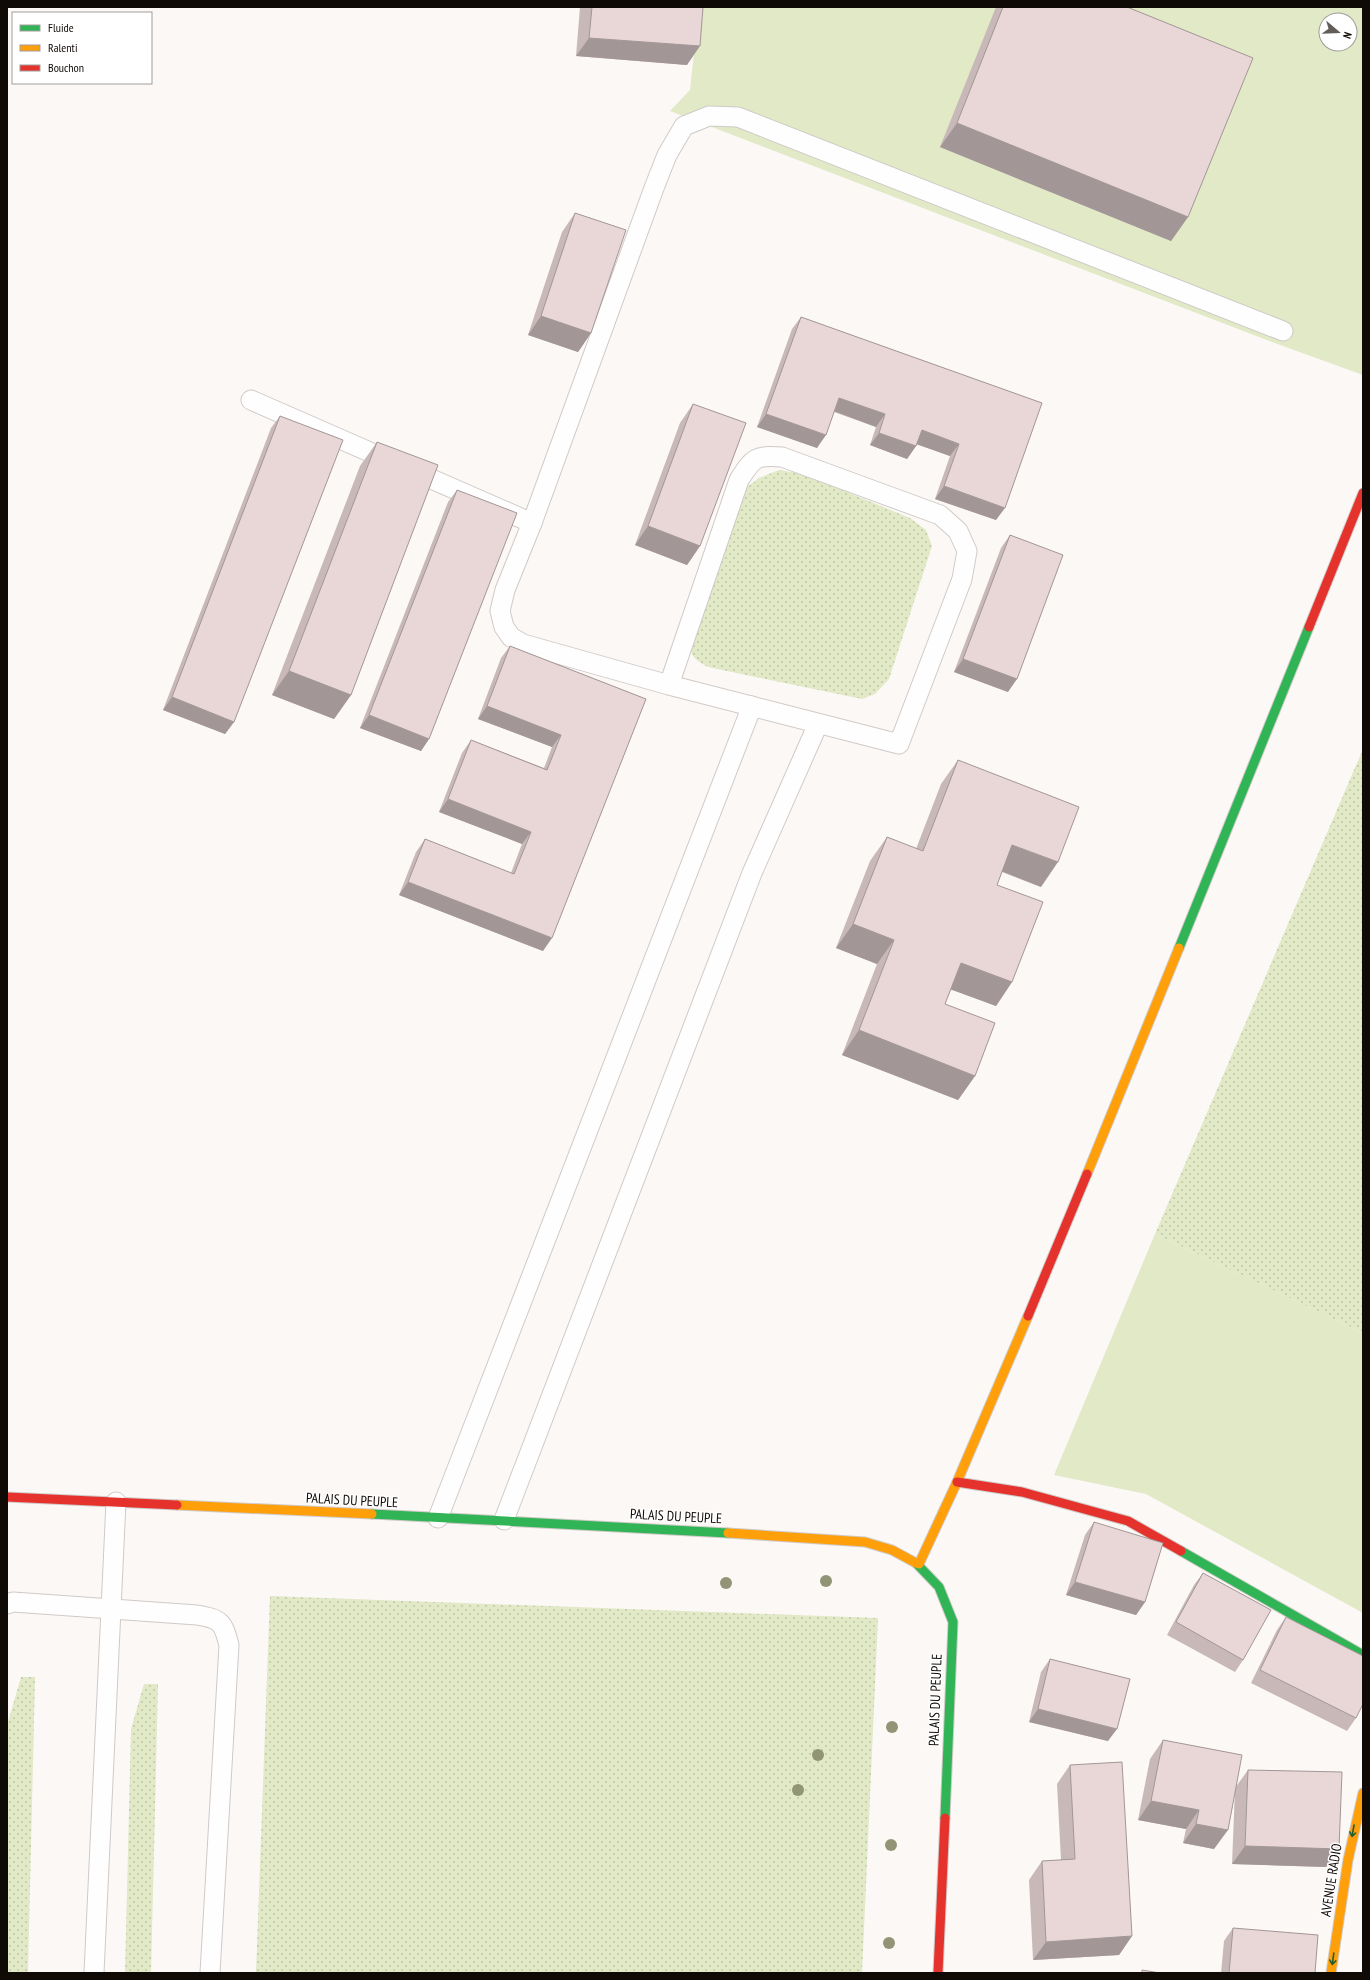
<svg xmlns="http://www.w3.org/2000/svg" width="1370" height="1980" font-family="'PT Sans Narrow',sans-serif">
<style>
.grass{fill:url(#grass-dots)}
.green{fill:#e1e9c6;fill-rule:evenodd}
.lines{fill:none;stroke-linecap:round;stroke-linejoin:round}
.lane-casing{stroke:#cfcac7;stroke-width:21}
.fast-casing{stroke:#cfcac7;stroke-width:11}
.slow-casing{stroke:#cfcac7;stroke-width:11}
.jam-casing{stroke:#cfcac7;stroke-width:11}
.lane{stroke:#fffefe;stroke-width:19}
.fast{stroke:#30b455;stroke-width:9}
.slow{stroke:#ff9f0a;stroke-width:9}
.jam{stroke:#e5322d;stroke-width:9}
.tree{fill:#919576}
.wall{fill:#c8b9b8}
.shaded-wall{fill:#a29696}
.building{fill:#e8d7d6;stroke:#a29696}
.oneway{stroke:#205f2e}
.labels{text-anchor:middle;stroke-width:3;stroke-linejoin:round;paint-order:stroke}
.street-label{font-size:14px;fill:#100a06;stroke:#fff}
</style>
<defs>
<pattern id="grass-dots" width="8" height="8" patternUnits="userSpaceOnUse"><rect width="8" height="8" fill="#e1e9c6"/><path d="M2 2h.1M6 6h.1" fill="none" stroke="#c0c6a9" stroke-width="1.8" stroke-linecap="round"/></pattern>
</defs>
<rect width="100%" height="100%" fill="#fcf8f6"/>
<!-- grass -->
<g class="grass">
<path d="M779 470 803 474 910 518 926 530 932 546 889 679 875 694 862 699 708 667C695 660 691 657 689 642L743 490 759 478Z"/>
<path d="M1363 749V1333L1155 1234Z"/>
<path d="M270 1596 878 1618 862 1973H256Z"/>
<path d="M21 1677H35L28 1972 7 1973 8 1722Z"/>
<path d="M144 1684H158L151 1973H125L131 1729Z"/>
</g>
<!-- green -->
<g class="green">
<path d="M699 7H1363V375L1272 342 670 111 690 90ZM1326 20H1350V44H1326Z"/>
<path d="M1155 1234 1363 1333V1613L1146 1494 1054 1475Z"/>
</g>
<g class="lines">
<defs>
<g id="lane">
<path d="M251 400 532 523"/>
<path d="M669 685 739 480C753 458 755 455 782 457L940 515 958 531 967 551 962 579 899 744 669 685 523 644 511 637 504 627 500 611 505 590 532 523 654 188 667 155 684 126 709 116 738 117 1283 331"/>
<path d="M438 1518 752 706"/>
<path d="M504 1520 752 873 818 724"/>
<path d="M7 1604 13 1602 197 1615C221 1619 223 1622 229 1645L210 1973"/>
<path d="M94 1973 116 1502"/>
</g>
<g id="fast">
<path d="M1179 948 1309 627"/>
<path d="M372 1514 728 1533"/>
<path d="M1181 1551 1363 1655"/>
<path d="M916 1563 939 1587 953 1622 945 1818"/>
</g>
<g id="slow">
<path d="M1087 1174 1179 948"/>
<path d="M177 1505 372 1514"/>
<path d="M728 1533 865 1542 892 1550 916 1563"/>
<path d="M919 1564 957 1482 1028 1316"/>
<path d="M1331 1973 1348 1860 1363 1793"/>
</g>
<g id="jam">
<path d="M1309 627 1363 493"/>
<path d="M1028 1316 1087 1174"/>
<path d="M957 1482 1022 1492 1128 1521 1181 1551"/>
<path d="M7 1497 177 1505"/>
<path d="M938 1973 945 1818"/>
</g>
</defs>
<!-- lane casing -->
<use href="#lane" class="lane-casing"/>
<!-- fast casing -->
<use href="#fast" class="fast-casing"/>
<!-- slow casing -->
<use href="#slow" class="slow-casing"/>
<!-- jam casing -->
<use href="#jam" class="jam-casing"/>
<!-- lane -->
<use href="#lane" class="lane"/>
<!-- fast -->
<use href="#fast" class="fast"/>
<!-- slow -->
<use href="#slow" class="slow"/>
<!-- jam -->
<use href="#jam" class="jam"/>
</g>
<!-- trees -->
<g class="tree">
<circle cx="826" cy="1581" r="6"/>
<circle cx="726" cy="1583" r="6"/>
<circle cx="892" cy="1727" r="6"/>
<circle cx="818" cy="1755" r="6"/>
<circle cx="798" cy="1790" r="6"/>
<circle cx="891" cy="1845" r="6"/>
<circle cx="889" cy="1943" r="6"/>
</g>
<!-- wall -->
<g class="wall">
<path d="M580 7H703L687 65 576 56Z"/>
<path d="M996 7H1127L1188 217 1171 241 940 147Z"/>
<path d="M575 213 591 333 578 352 528 335 562 232Z"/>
<path d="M801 317 1042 403 996 520 935 499 950 456 917 444 916 446 907 459 870 445 876 427 834 412 817 448 757 427 792 329Z"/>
<path d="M693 404 700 546 687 565 635 545 680 423Z"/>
<path d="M280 416 234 722 225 734 163 710 271 428Z"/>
<path d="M377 442 351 695 334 719 272 695 360 466Z"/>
<path d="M457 490 429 739 421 751 360 728 448 502Z"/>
<path d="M1010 535 1008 692 954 672 1001 548Z"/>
<path d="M510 646 646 699 543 951 399 895 416 852 425 839 511 873 522 844 439 812 462 753 471 740 544 768 552 747 478 719 501 658Z"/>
<path d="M958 760 1041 887 1002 872 997 885 1012 982 996 1006 951 989 945 1004 975 1076 958 1100 842 1055 877 964 836 948 870 861 887 837 916 849 941 784Z"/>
<path d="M1094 1522 1145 1602 1136 1615 1066 1595 1085 1535Z"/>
<path d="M1203 1573 1243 1660 1235 1672 1167 1635 1194 1585Z"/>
<path d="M1286 1617 1356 1718 1347 1731 1251 1683 1277 1630Z"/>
<path d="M1050 1659 1108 1741 1029 1722 1041 1672Z"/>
<path d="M1163 1740 1235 1788 1248 1770 1339 1849 1326 1867 1232 1864 1235 1789 1214 1849 1183 1843 1186 1829 1138 1820 1150 1759Z"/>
<path d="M1070 1765 1132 1936 1119 1955 1033 1960 1029 1880 1042 1861 1061 1860 1057 1784Z"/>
<path d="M1233 1928 1315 1973H1221L1224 1941Z"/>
</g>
<!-- shaded-wall -->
<g class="shaded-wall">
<path d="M589 38 700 46 687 65 576 56Z"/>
<path d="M957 123 1188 217 1171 241 940 147Z"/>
<path d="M541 316 591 333 578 352 528 335Z"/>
<path d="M839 398 885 414 876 427 831 410Z"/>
<path d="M766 414 826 435 817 448 757 427Z"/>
<path d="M922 430 959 444 950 456 913 443Z"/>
<path d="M879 433 916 446 907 459 870 445Z"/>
<path d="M944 486 1005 508 996 520 935 499Z"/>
<path d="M648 526 700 546 687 565 635 545Z"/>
<path d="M963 659 1017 679 1008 692 954 672Z"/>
<path d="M289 671 351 695 334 719 272 695Z"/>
<path d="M172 697 234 722 225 734 163 710Z"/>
<path d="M487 706 561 735 552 747 478 719Z"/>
<path d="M369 715 429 739 421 751 360 728Z"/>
<path d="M448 799 531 832 522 844 439 812Z"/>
<path d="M1012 845 1058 862 1041 887 996 869Z"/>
<path d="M408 882 552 938 543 951 399 895Z"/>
<path d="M853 924 894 940 877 964 836 948Z"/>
<path d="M961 963 1012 982 996 1006 944 987Z"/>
<path d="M859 1030 975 1076 958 1100 842 1055Z"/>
<path d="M1075 1582 1145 1602 1136 1615 1066 1595Z"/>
<path d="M1038 1709 1117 1729 1108 1741 1029 1722Z"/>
<path d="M1151 1801 1199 1810 1186 1829 1138 1820Z"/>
<path d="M1196 1824 1228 1830 1214 1849 1183 1843Z"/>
<path d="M1245 1846 1339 1849 1326 1867 1232 1864Z"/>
<path d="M1132 1936 1119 1955 1033 1960 1046 1942Z"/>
</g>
<!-- building -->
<g class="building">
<path d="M592 7H703L700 46 589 38Z"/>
<path d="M1003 7H1127L1253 58 1188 217 957 123Z"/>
<path d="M575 213 626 230 591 333 541 316Z"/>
<path d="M801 317 1042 403 1005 508 944 486 959 444 922 430 916 446 879 433 885 414 839 398 826 435 766 414Z"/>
<path d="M693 404 746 423 700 546 648 526Z"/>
<path d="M280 416 343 440 234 722 172 697Z"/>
<path d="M377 442 438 465 351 695 289 671Z"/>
<path d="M457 490 517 513 429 739 369 715Z"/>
<path d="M1010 535 1063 555 1017 679 963 659Z"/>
<path d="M510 646 646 699 552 938 408 882 425 839 514 874 531 832 448 799 471 740 547 770 561 735 487 706Z"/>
<path d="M958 760 1079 807 1058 862 1012 845 997 885 1043 902 1012 982 961 963 945 1004 995 1023 975 1076 859 1030 894 940 853 924 887 837 923 851Z"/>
<path d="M1094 1522 1163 1543 1145 1602 1075 1582Z"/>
<path d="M1203 1573 1271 1610 1243 1660 1176 1622Z"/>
<path d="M1286 1617 1363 1656V1704L1356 1718 1260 1670Z"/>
<path d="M1050 1659 1130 1679 1117 1729 1038 1709Z"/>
<path d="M1163 1740 1242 1755 1228 1830 1196 1824 1199 1810 1151 1801Z"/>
<path d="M1122 1762 1132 1936 1046 1942 1042 1861 1075 1859 1070 1765Z"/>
<path d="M1248 1770 1342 1772 1339 1849 1245 1846Z"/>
<path d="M1233 1928 1318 1935 1315 1973H1229Z"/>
<path d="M1142 1970 1160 1973H1142Z"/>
</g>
<!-- one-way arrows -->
<defs><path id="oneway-shaft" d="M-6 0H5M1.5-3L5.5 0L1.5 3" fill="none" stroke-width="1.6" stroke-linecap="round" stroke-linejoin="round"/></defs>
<g class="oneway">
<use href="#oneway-shaft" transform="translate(1353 1831) rotate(100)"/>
<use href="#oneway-shaft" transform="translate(1333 1959) rotate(98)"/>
</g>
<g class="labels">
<!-- street labels -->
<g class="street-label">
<text transform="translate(352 1500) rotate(3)" y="5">PALAIS DU PEUPLE</text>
<text transform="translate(676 1516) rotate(3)" y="5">PALAIS DU PEUPLE</text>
<text transform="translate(935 1700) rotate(-88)" y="5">PALAIS DU PEUPLE</text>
<text transform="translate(1331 1880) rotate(-81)" y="5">AVENUE RADIO</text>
</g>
</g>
<!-- border -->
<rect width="1370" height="1980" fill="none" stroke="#100a06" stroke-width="16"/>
<!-- legend -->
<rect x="12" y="12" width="140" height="72" fill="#ffffff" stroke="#9f9d9b"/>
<rect x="20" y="25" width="20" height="6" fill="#30b455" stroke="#9f9d9b"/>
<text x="48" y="32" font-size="12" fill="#100a06">Fluide</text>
<rect x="20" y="45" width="20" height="6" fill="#ff9f0a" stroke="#9f9d9b"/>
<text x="48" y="52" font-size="12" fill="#100a06">Ralenti</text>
<rect x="20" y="65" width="20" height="6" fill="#e5322d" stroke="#9f9d9b"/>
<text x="48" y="72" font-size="12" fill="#100a06">Bouchon</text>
<!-- north arrow -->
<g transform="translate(1338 32) rotate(109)"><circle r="19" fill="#ffffff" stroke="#9f9d9b"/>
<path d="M0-3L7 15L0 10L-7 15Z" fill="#635d5a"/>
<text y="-6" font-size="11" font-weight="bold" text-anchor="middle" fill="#100a06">N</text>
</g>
</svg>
